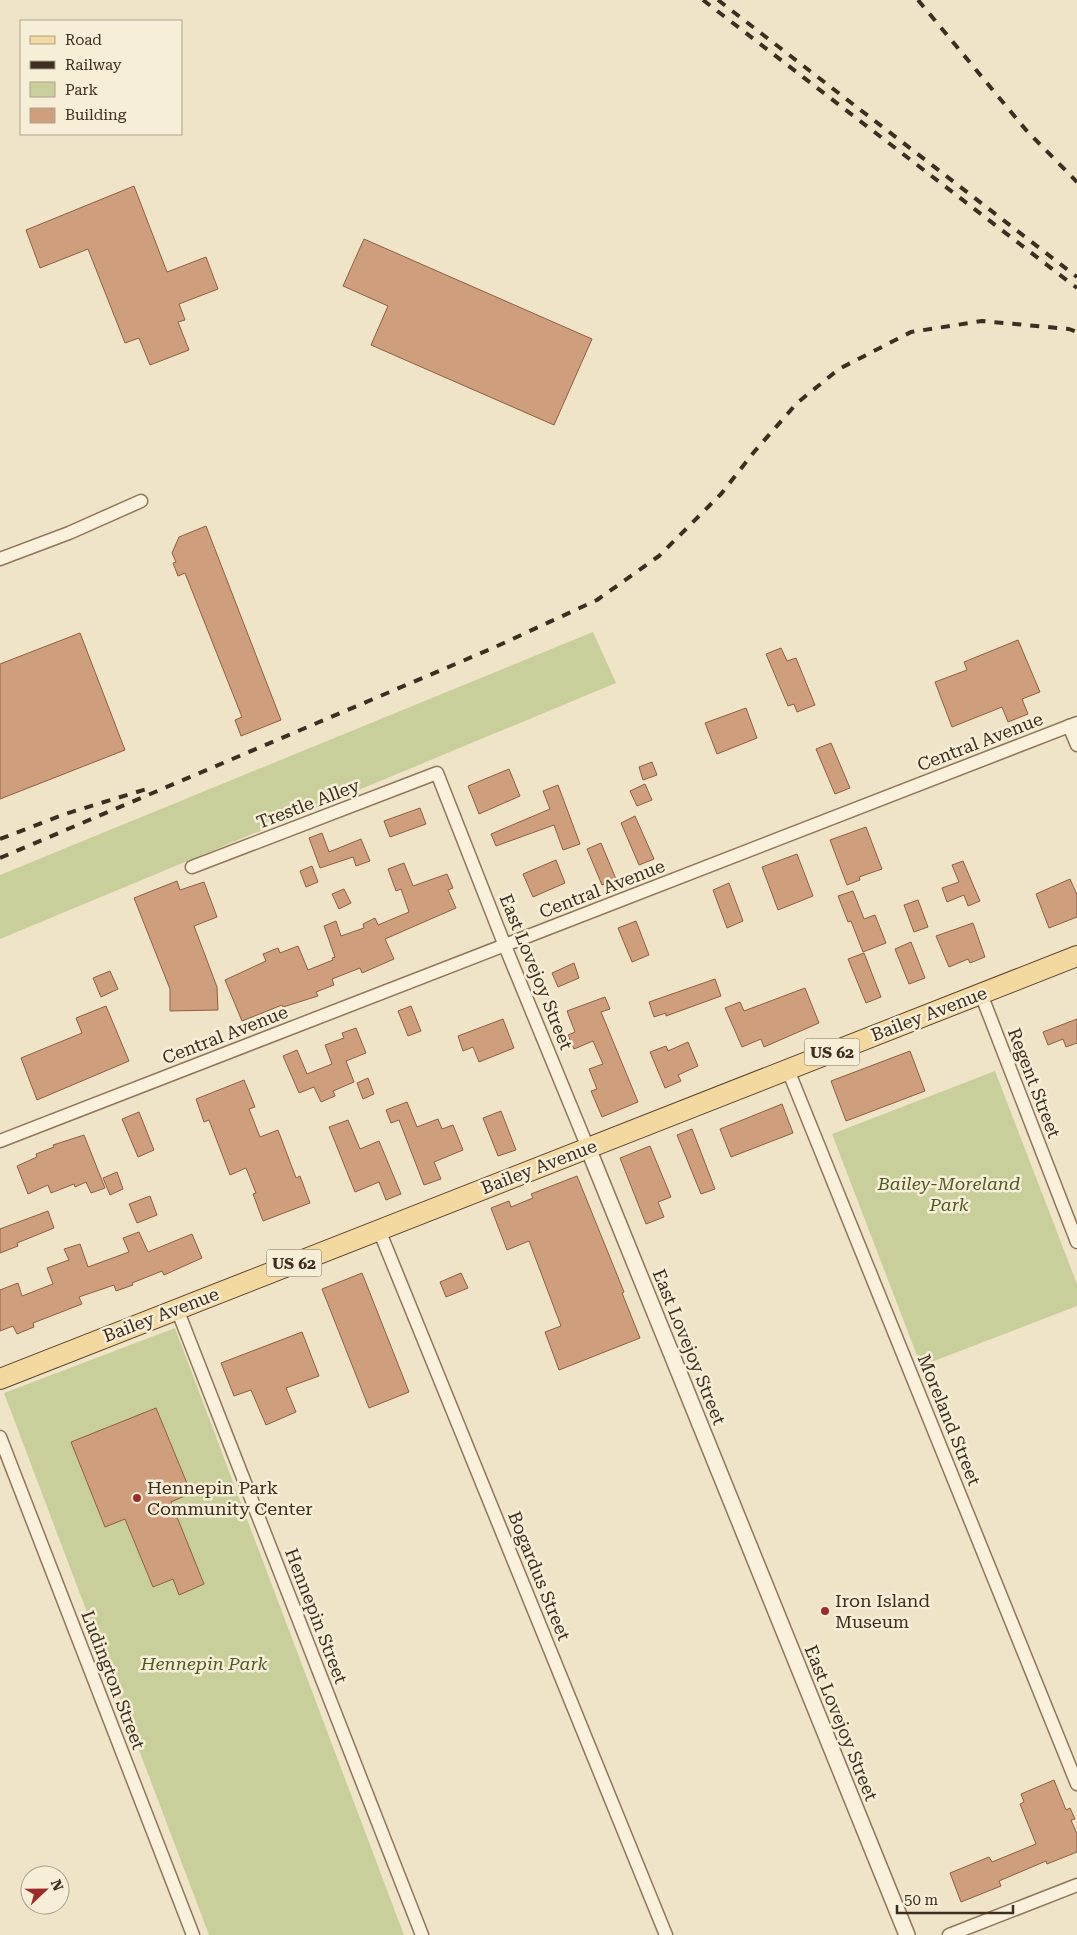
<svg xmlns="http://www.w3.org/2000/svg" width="1077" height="1935" font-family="'Roboto Serif',serif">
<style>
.green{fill:#c9cf9b}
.building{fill:#cf9f7d;stroke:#8d5f41}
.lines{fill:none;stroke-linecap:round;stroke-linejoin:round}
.minor-casing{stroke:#8d765c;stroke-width:15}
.tertiary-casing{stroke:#8d765c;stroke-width:18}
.primary-casing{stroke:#5b4430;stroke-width:22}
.minor{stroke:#faf1dc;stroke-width:12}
.tertiary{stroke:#faf1dc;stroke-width:15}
.primary{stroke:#f3d9a0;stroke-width:20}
.rail{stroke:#3d2e20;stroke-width:4;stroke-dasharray:9 9;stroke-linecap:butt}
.poi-dot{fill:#9e2a2b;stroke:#f7eed8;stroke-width:2}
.labels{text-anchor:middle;stroke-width:5;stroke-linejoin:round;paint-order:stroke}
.shield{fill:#f7eed8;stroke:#756857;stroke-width:1}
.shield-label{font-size:16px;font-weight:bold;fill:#3d2e20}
.street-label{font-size:18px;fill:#3d2e20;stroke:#f7eed8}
.park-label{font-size:18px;font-style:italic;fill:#4d5a26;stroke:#f7eed8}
.poi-label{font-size:18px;fill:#3d2e20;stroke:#f7eed8;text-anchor:start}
</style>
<rect width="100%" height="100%" fill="#f0e4c8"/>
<!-- green -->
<g class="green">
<path d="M593 632 616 683 0 939V875Z"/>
<path d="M995 1071 1077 1284V1306L921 1366 832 1134Z"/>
<path d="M175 1328 404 1935H209L4 1393Z"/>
</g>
<!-- building -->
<g class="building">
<path d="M134 186 167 272 206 257 218 289 179 304 185 320 178 322 189 350 150 365 139 338 125 343 88 249 40 268 26 230Z"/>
<path d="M364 239 592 339 554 425 371 345 388 306 343 286Z"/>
<path d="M206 526 281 720 241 736 235 720 242 717 185 573 178 576 173 563 176 562 172 553 179 537Z"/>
<path d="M80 633 125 750 0 799V664Z"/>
<path d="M1018 640 1040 692 1022 699 1028 714 1008 722 1002 707 952 727 935 682 967 670 964 662Z"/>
<path d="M781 648 787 661 796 658 815 705 797 712 794 704 788 706 766 654Z"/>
<path d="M746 708 757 738 717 754 705 723Z"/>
<path d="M831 743 850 788 835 794 816 749Z"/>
<path d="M652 762 657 775 643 780 639 767Z"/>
<path d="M509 769 520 796 479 814 468 786Z"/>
<path d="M645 784 652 800 637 806 630 791Z"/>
<path d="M558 785 580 844 563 850 554 825 496 846 491 834 550 809 543 791Z"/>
<path d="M420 808 426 824 390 837 384 821Z"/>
<path d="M635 816 654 859 639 865 621 823Z"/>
<path d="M866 827 882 869 859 877 860 880 847 885 830 840Z"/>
<path d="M322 833 329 852 361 839 370 861 356 866 353 857 320 868 309 838Z"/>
<path d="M601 843 616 879 602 885 587 849Z"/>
<path d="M797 854 813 896 778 910 762 867Z"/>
<path d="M556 860 565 883 533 897 523 874Z"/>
<path d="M963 861 980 901 968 906 964 895 947 902 942 888 959 882 952 865Z"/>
<path d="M404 863 413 886 447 874 453 888 448 890 456 908 385 939 394 959 362 973 360 968 332 979 334 985 316 992 318 996 283 1007 282 1005 242 1021 225 980 266 961 263 954 278 948 280 953 298 946 308 970 333 960 332 958 335 957 324 926 336 921 341 936 364 928 363 924 375 918 378 925 409 912 401 889 396 891 388 869Z"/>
<path d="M312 866 318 882 306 887 300 871Z"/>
<path d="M1070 879 1077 895V917L1049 928 1036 894Z"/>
<path d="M177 881 180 890 204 882 217 917 194 926 217 987 218 1010 170 1011V989L134 898Z"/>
<path d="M729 883 743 921 727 928 713 890Z"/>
<path d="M344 889 351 903 339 909 332 894Z"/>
<path d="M853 891 864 919 875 915 886 943 863 952 851 921 848 922 838 896Z"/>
<path d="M918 900 928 927 914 932 904 905Z"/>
<path d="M636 921 649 955 632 962 618 928Z"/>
<path d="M973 923 985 957 970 963 968 959 949 967 936 936Z"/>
<path d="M911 942 925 978 909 984 895 949Z"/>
<path d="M864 953 881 997 866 1003 848 959Z"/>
<path d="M574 963 579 978 558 987 552 973Z"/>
<path d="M110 971 118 989 101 997 93 978Z"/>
<path d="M715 979 721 996 666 1016V1013L654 1017 649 1002Z"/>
<path d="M805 988 819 1023 764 1047 761 1039 742 1047 725 1008 740 1002 744 1011Z"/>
<path d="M605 997 610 1009 601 1012 638 1102 602 1117 591 1091 597 1089 589 1069 603 1064 593 1041 574 1049 568 1035 575 1032 567 1011Z"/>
<path d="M106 1006 129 1061 37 1100 21 1058 82 1033 76 1018Z"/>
<path d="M411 1006 421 1031 408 1036 398 1011Z"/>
<path d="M503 1019 514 1048 479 1062 473 1047 463 1051 458 1036Z"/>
<path d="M1077 1019V1043L1066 1047 1063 1039 1048 1045 1043 1032Z"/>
<path d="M356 1028 366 1053 346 1061 354 1082 333 1091 335 1096 321 1102 314 1087 299 1093 283 1056 297 1050 307 1074 332 1064 325 1045 344 1038 342 1033Z"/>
<path d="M688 1042 698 1066 678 1075 681 1081 665 1088 650 1052 666 1046 668 1051Z"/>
<path d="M910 1051 925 1091 846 1121 831 1081Z"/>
<path d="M368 1078 374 1094 363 1099 357 1083Z"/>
<path d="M244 1080 255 1107 249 1109 260 1137 278 1130 296 1178 300 1176 310 1203 263 1221 253 1194 256 1193 246 1168 230 1175 209 1120 204 1122 196 1099Z"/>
<path d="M407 1102 417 1127 438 1119 442 1129 453 1125 463 1150 434 1162 441 1179 424 1185 399 1120 391 1123 386 1110Z"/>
<path d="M782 1104 793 1133 731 1157 720 1129Z"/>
<path d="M501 1111 516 1150 498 1156 483 1118Z"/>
<path d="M139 1112 154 1150 138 1157 122 1119Z"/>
<path d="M348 1120 360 1149 379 1141 401 1194 386 1200 379 1182 355 1192 329 1127Z"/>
<path d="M692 1129 715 1189 701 1194 677 1135Z"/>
<path d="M84 1135 105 1188 91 1193 86 1182 75 1187 74 1184 51 1193 48 1185 28 1194 17 1166 37 1157 36 1154 54 1147 53 1145Z"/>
<path d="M650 1146 671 1197 658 1202 664 1217 646 1224 620 1158Z"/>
<path d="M117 1172 123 1189 110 1195 103 1178Z"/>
<path d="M577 1176 624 1292 622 1293 640 1338 559 1370 545 1332 561 1326 529 1241 507 1250 491 1208 509 1201 511 1207 533 1198 531 1194Z"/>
<path d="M150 1196 157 1215 137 1223 129 1204Z"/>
<path d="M48 1211 54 1228 17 1243 18 1246 0 1253V1229Z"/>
<path d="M139 1232 148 1252 192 1234 202 1258 164 1275 162 1271 132 1283 133 1285 116 1291 114 1285 79 1297 82 1304 33 1323 34 1327 17 1334 13 1326 0 1331V1290L18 1283 22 1296 53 1284 47 1268 69 1260 64 1249 80 1244 88 1267 129 1252 123 1238Z"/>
<path d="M362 1273 409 1392 369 1408 322 1289Z"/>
<path d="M461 1273 468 1288 446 1297 440 1282Z"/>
<path d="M302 1332 319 1376 286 1388 296 1412 266 1425 251 1390 234 1396 221 1363Z"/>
<path d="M156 1408 191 1493 171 1502 204 1584 179 1595 173 1579 153 1587 125 1519 105 1527 71 1442Z"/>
<path d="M1054 1780 1066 1810 1070 1808 1075 1819 1071 1820 1077 1834V1852L1047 1864 1046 1861 999 1881 1001 1886 961 1902 950 1873 989 1857 992 1862 1036 1844 1020 1804 1024 1802 1021 1794Z"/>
</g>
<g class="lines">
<defs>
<g id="minor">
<path d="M0 559 69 533 141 501"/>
<path d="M1069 726 1077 745"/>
<path d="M192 867 437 773 505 946 588 1148"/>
<path d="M981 994 1077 1242"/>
<path d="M788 1070 1077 1784"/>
<path d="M0 1141 1077 723"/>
<path d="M379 1230 666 1935"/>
<path d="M177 1309 422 1935"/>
<path d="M0 1437 193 1935"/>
<path d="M949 1935 1077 1885"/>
</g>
<path id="tertiary" d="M588 1148 907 1935"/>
<path id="primary" d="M0 1379 1077 956"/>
</defs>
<!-- minor casing -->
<use href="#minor" class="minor-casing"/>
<!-- tertiary casing -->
<use href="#tertiary" class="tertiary-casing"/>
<!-- primary casing -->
<use href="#primary" class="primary-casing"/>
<!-- minor -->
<use href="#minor" class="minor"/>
<!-- tertiary -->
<use href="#tertiary" class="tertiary"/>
<!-- primary -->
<use href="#primary" class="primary"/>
<!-- rail -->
<g class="rail">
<path d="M703 0 1077 288"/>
<path d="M718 0 1077 277"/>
<path d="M918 0 1026 130 1077 182"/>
<path d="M0 839 65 814 150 788"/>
<path d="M0 858 493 648 597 600 659 556 721 494 754 452 797 403 839 369 911 332 982 321 1069 329 1077 332"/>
</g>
</g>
<!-- markers -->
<g class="poi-dot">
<circle cx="137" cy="1498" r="5"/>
<circle cx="825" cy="1611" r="5"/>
</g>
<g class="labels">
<!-- shield labels -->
<g class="shield">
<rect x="804.5" y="1038.5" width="55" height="27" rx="4"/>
<rect x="266.5" y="1249.5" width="55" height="27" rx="4"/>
</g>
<g class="shield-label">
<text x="832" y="1058">US 62</text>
<text x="294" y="1269">US 62</text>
</g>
<!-- street labels -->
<g class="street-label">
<text transform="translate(980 742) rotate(-21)" y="6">Central Avenue</text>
<text transform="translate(308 804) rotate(-21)" y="6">Trestle Alley</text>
<text transform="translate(602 889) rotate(-21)" y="6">Central Avenue</text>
<text transform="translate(536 972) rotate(68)" y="6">East Lovejoy Street</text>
<text transform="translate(929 1014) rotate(-21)" y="6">Bailey Avenue</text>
<text transform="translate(225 1035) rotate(-21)" y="6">Central Avenue</text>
<text transform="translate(1034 1083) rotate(69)" y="6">Regent Street</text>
<text transform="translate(539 1167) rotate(-21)" y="6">Bailey Avenue</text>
<text transform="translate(161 1315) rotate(-21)" y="6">Bailey Avenue</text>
<text transform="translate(689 1347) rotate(68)" y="6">East Lovejoy Street</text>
<text transform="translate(949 1420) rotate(68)" y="6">Moreland Street</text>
<text transform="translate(539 1576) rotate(68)" y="6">Bogardus Street</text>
<text transform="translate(316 1616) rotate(69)" y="6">Hennepin Street</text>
<text transform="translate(113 1680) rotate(69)" y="6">Ludington Street</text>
<text transform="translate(841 1723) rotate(68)" y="6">East Lovejoy Street</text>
</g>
<!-- park labels -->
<g class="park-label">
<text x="949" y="1190">Bailey-Moreland<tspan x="949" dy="21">Park</tspan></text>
<text x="204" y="1670">Hennepin Park</text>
</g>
<!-- poi labels -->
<g class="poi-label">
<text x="147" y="1494">Hennepin Park<tspan x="147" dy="21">Community Center</tspan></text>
<text x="835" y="1607">Iron Island<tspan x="835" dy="21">Museum</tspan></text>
</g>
</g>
<!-- legend -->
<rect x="20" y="20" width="162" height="115" fill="#f7eed8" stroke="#ada18e"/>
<rect x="30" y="36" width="25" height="8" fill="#f3d9a0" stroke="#ada18e"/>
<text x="65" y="45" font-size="15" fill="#3d2e20">Road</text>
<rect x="30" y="61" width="25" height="8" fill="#3d2e20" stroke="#ada18e"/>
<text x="65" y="70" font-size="15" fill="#3d2e20">Railway</text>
<rect x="30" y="82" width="25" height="15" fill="#c9cf9b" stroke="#ada18e"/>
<text x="65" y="95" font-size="15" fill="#3d2e20">Park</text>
<rect x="30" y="108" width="25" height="15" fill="#cf9f7d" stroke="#ada18e"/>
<text x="65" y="120" font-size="15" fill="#3d2e20">Building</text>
<!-- north arrow -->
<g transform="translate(45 1890) rotate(68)"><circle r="24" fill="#f7eed8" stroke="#ada18e"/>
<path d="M0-4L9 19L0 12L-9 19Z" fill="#9e2a2b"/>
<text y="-8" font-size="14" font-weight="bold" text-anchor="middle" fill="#3d2e20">N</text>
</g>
<!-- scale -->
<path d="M897 1905v8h116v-8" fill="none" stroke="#3d2e20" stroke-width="2.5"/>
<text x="904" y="1905" font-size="15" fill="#3d2e20" stroke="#f7eed8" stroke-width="4" paint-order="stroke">50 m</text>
</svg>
